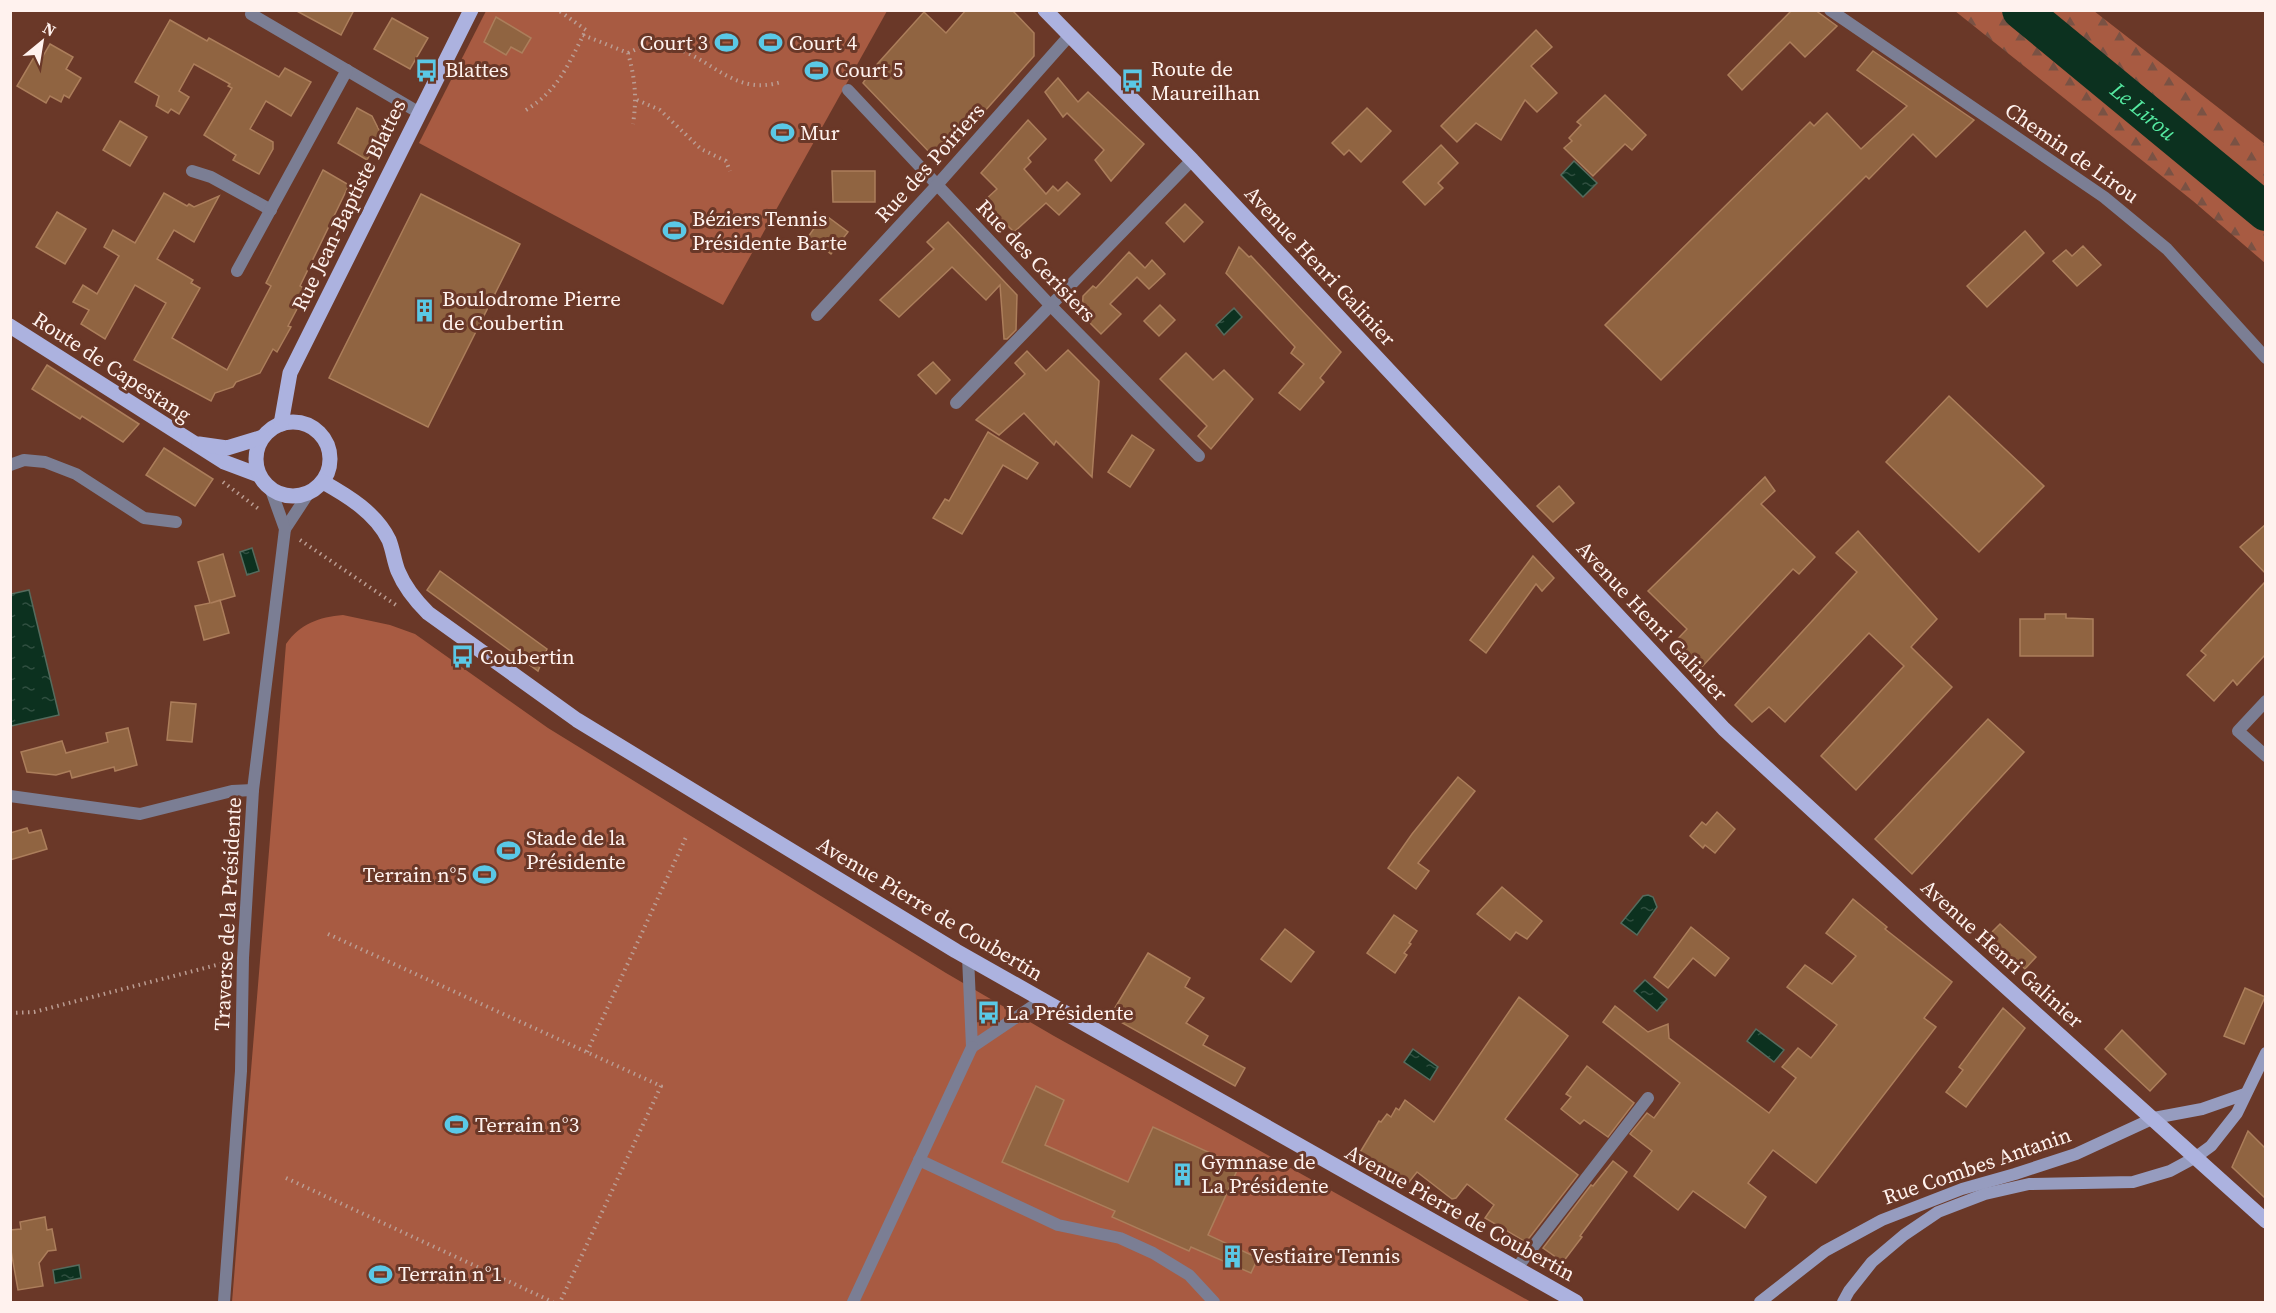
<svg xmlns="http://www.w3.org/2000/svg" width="2276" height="1313" font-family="'Source Serif 4',serif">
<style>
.forest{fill:url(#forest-firs)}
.pitch{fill:#a85b42}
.water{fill:url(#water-ripples);stroke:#556b5d;stroke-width:1.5}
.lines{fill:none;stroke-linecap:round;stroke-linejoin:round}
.river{stroke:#0c311f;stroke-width:38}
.building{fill:#906441;stroke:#ac7e5b;stroke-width:1.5}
.path{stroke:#bb9d93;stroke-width:4;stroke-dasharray:1.5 4.5;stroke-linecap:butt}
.service{stroke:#7b7e94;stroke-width:12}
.minor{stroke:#7b7e94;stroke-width:12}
.secondary{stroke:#969cbf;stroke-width:12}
.primary{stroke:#acb2df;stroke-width:15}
.labels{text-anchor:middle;stroke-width:6;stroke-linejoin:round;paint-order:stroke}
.poi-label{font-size:21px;fill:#fff2ee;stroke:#6a3828;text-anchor:start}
.street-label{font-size:21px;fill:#fff2ee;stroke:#6a3828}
.water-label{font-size:22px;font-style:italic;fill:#55e9a1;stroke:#6a3828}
</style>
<defs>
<pattern id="forest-firs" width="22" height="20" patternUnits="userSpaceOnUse" patternTransform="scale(1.5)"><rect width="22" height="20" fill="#a85b42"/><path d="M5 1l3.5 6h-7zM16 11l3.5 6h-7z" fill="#7a5244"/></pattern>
<pattern id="water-ripples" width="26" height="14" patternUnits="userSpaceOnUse" patternTransform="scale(1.5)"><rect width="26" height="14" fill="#0c311f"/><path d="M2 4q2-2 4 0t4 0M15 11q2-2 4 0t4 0" fill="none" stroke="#304f40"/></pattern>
</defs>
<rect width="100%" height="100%" fill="#6a3828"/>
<!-- forest -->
<path class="forest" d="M1955 11H2094L2265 144V202L2248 188 2235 203 2265 229V263L2193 201Z"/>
<!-- pitch -->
<g class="pitch">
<path d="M486 11 885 10 887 11 723 305 419 143Z"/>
<path d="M343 615 390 625 415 634 548 728 946 973 1054 1036 1531 1302H232L286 644C300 624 319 617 343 615Z"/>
</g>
<!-- water -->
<g class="water">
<path d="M1574 161 1597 183 1583 197 1561 175Z"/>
<path d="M1234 308 1242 317 1224 335 1216 325Z"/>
<path d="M252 548 259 571 247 575 240 552Z"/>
<path d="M29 590 59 715 11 726V594Z"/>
<path d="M1648 895 1653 897 1657 907 1637 935 1621 923 1643 896Z"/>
<path d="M1645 980 1667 999 1657 1011 1634 991Z"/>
<path d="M1756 1029 1784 1050 1774 1062 1747 1041Z"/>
<path d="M1413 1049 1438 1067 1430 1080 1404 1062Z"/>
<path d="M79 1265 81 1278 55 1283 53 1270Z"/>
</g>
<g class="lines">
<!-- river -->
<path class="river" id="s1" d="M2021 10 2266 212"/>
</g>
<!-- building -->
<g class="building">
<path d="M295 10H354L341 35Z"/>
<path d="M966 10H1012L1034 33V56L950 150 932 155 863 83 871 71 924 12 946 33Z"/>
<path d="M1792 10H1815L1837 26 1805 57 1790 42 1742 90 1728 75Z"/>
<path d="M496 17 531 38 522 53 511 47 506 55 484 42Z"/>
<path d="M392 18 428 38 410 69 374 49Z"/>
<path d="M170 20 207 41 209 38 279 77 285 68 311 82 291 116 266 101 250 129 273 142V149L259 174 233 160 236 155 204 135 232 88 228 86 230 84 194 64 179 91 189 97 179 114 171 109 168 113 156 106 159 96 135 82Z"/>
<path d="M1536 30 1552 47 1531 66 1557 93 1537 112 1525 100 1501 140 1476 123 1457 142 1441 126Z"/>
<path d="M50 44 73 57 66 69 81 78 69 98 64 95 61 102 50 96 46 103 17 86 37 52 43 56Z"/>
<path d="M1873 51 1974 120 1936 157 1913 134 1869 179 1866 176 1661 380 1605 325 1810 122 1814 126 1827 113 1861 149 1907 106 1857 70Z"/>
<path d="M1058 78 1078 102 1088 92 1144 144 1111 181 1095 160 1104 150 1067 113 1063 117 1045 92Z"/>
<path d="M1605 95 1646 135 1632 150 1625 144 1593 176 1564 148 1572 141 1569 138 1581 125 1577 122Z"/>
<path d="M357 108 372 116 381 134 367 160 338 143Z"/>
<path d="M1367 108 1391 131 1361 162 1349 150 1344 155 1332 143Z"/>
<path d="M1028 120 1046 139 1028 158 1031 162 1024 169 1046 194 1053 186 1058 191 1067 182 1080 194 1059 215 1046 203 1014 232 989 207 990 206 985 200 997 189 981 173Z"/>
<path d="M120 121 147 137 130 166 103 150Z"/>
<path d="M1441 145 1458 163 1438 183 1443 188 1425 205 1403 182Z"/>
<path d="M323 170 349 185 300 286 307 290 288 326 291 327 277 352 273 349 260 373 236 382 233 387 215 393 211 401 134 360 166 303 135 285 105 339 81 324 89 310 73 302 83 285 97 294 119 256 104 247 113 230 135 243 164 193 187 206 189 204 194 207 219 196 194 242 174 230 157 259 193 280 191 283 200 288 172 338 227 370 271 286 266 283Z"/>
<path d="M832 171H875V202H833Z"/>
<path d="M421 194 520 244 428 427 329 378Z"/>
<path d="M1185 204 1203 222 1184 242 1166 223Z"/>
<path d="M57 212 86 229 65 264 36 247Z"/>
<path d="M824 214 848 232 831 254 808 237Z"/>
<path d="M948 222 1017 295 1016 330 1007 339H1004L1000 285 986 300 952 267 899 317 880 300 934 249 927 242Z"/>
<path d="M2025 231 2044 253 1987 307 1967 286Z"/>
<path d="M2083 246 2101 265 2077 286 2053 261 2066 250 2072 256Z"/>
<path d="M1239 247 1249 257 1251 256 1341 352 1320 378 1324 382 1300 410 1279 393 1304 364 1291 353 1295 347 1226 273Z"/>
<path d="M1129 252 1145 268 1152 260 1165 274 1149 289 1137 277 1110 304 1121 314 1101 334 1082 315 1083 296 1093 286 1096 288Z"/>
<path d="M1160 305 1175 320 1159 336 1144 321Z"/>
<path d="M1068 350 1099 381 1092 477 1056 441 1054 445 1024 413 999 435 976 420 1025 374 1015 363 1027 351 1046 371Z"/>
<path d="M1186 353 1213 380 1224 370 1253 399 1211 449 1198 436 1207 426 1160 379Z"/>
<path d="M933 362 950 380 936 394 918 375Z"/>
<path d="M47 365 139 424 123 442 82 416 80 419 32 389Z"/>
<path d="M1949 396 2044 486 1979 552 1886 462Z"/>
<path d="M988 432 1038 463 1027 479 1003 465 962 534 933 518 945 499 949 501Z"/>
<path d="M1132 435 1154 450 1130 487 1108 472Z"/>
<path d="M164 448 213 479 195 506 146 475Z"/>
<path d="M1765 477 1775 491 1761 504 1815 557 1799 574 1793 569 1699 670 1672 645 1687 629 1648 591Z"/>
<path d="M1559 486 1574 503 1553 522 1537 506Z"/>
<path d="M2265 525V573L2240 547Z"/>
<path d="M1858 531 1937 619 1911 647 1952 687 1856 790 1821 756 1904 666 1869 633 1785 722 1769 707 1752 722 1735 705 1857 572 1836 553Z"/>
<path d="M223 554 235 596 211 603 220 600 229 633 204 640 195 606 210 603 198 562Z"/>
<path d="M1533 556 1554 578 1542 591 1536 584 1486 653 1470 640Z"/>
<path d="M440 571 547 649 538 671 427 590Z"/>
<path d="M2265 582V655L2237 685 2233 680 2214 701 2187 675 2206 655 2201 651Z"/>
<path d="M2045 614H2066V618L2093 619V656H2020V619H2045Z"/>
<path d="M171 702 196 704 192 742 167 740Z"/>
<path d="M1988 719 2024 752 1912 874 1875 839Z"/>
<path d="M128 728 137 765 115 771 114 767 72 778 70 771 56 775 27 772 21 752 62 741 66 753 108 742 106 733Z"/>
<path d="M1458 777 1475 791 1418 863 1429 871 1416 889 1388 868 1412 834Z"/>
<path d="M1717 812 1735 829 1715 853 1705 845 1703 848 1690 836 1702 822 1706 825Z"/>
<path d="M27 828 29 833 41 830 47 849 10 860V833Z"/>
<path d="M1502 887 1542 921 1527 939 1516 932 1510 940 1477 914Z"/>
<path d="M1853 899 1887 927 1885 929 1952 982 1924 1018 1936 1027 1816 1183 1773 1150 1748 1183 1766 1197 1745 1228 1693 1191 1678 1210 1634 1176 1652 1151 1630 1134 1647 1113 1654 1118 1680 1083 1603 1022 1615 1006 1648 1032 1668 1024 1669 1038 1769 1113 1796 1078 1782 1067 1798 1048 1811 1058 1837 1025 1787 987 1805 965 1832 984 1856 956 1826 933Z"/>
<path d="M1394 915 1417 931 1409 943 1411 944 1404 953 1407 955 1395 973 1367 953Z"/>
<path d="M2000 924 2036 957 2025 969 1988 936Z"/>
<path d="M1691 927 1729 958 1715 976 1693 958 1668 988 1654 977Z"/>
<path d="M1285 929 1314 952 1291 982 1261 959Z"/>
<path d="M1148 953 1190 978 1185 987 1204 998 1186 1023 1208 1036 1203 1045 1245 1068 1235 1086 1110 1016Z"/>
<path d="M2245 988 2265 997 2244 1044 2224 1036Z"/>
<path d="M1519 997 1568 1036 1505 1119 1578 1175 1526 1242 1485 1218 1494 1205 1467 1184 1456 1198 1452 1199 1417 1172 1409 1182 1359 1154 1379 1121 1381 1122 1387 1114 1391 1117 1396 1108 1399 1110 1405 1100 1434 1122Z"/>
<path d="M2003 1008 2025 1028 1966 1107 1946 1092 1963 1070 1959 1067Z"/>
<path d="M2122 1030 2166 1074 2150 1091 2105 1049Z"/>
<path d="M1587 1066 1634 1103 1608 1137 1584 1120 1580 1124 1561 1109 1571 1097 1566 1094Z"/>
<path d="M1036 1086 1064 1100 1045 1145 1128 1182 1153 1127 1239 1166 1208 1235 1258 1258 1251 1273 1191 1247 1189 1251 1112 1217 1115 1211 1002 1162Z"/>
<path d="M2248 1131 2265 1148V1198L2232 1167Z"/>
<path d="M1613 1161 1627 1172 1580 1236 1582 1237 1563 1262 1543 1248 1591 1185 1593 1186Z"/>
<path d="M45 1217 47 1230 52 1229 56 1250 48 1251 39 1263 43 1286 18 1290 10 1245V1230L21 1229 20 1222Z"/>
</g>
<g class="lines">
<!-- path -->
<g class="path">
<path d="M583 35 628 53C635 78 637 98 633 124"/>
<path d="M628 53 654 41C663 44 672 46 681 50 717 65 738 95 781 82"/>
<path d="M637 100 660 110 701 149 726 161 730 171"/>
<path d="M526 110C560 89 568 64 586 30L558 10"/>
<path d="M223 482 260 510"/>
<path d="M300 540 396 605"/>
<path d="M328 934 661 1086 560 1302"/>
<path d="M10 1013 34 1012 228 962"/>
<path d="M587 1052 687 835"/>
<path d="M286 1178 553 1302"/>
</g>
<!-- service -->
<g class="service">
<path d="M10 465 24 460 45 462 76 474 144 518 176 522"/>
<path d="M2266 701 2238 731 2266 756"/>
<path d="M968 957 972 1047 1042 1000"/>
<path d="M919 1160 1058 1225 1120 1238 1153 1253 1189 1275 1214 1302"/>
<path d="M853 1302 972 1047"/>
</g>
<!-- minor -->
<g class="minor">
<path d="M1830 10 2104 197 2167 249 2266 358"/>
<path d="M251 14 418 112"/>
<path d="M848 90 1051 306 1199 456"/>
<path d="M192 171 211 177 271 210"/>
<path d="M237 271 347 70"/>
<path d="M817 315 937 185 1070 35"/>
<path d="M956 403 1192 160"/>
<path d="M285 529 308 494"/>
<path d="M10 796 140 814 232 791 253 790"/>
<path d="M1516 1269 1648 1098"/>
<path d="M224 1302 241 1071 243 958 253 790 285 529 271 490"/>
</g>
<!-- secondary -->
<g class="secondary">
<path d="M1760 1302 1825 1251 1882 1220 1962 1189 2015 1174 2076 1154 2154 1118 2202 1109 2245 1094"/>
<path d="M1843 1302 1849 1291 1872 1262 1904 1235 1938 1212 1985 1194 2029 1184 2133 1182 2170 1171 2196 1157 2211 1146 2237 1113 2266 1053"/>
</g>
<!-- primary -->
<g class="primary">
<path d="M1045 10 1192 160 1724 729 1935 923 2266 1221"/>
<path d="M10 326 224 462 259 475"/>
<circle cx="293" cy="459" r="37"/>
<path d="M281 424 290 373 471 10"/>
<path d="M199 444 227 448 263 437"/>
<path d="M323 482C348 496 376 513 389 540 393 550 394 561 398 571 405 588 415 600 428 613L577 720 956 951 1576 1302"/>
</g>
</g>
<!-- icons -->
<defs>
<symbol id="stadium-bare" viewBox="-9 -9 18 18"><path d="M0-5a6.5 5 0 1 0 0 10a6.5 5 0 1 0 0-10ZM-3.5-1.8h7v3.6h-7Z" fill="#5ac8e6" stroke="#6a3828" stroke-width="2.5" paint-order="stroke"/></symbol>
<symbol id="bus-bare" viewBox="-9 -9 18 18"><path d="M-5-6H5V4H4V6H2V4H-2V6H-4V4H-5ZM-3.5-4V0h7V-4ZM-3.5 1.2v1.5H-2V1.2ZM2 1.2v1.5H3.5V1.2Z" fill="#5ac8e6" stroke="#6a3828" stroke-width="2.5" paint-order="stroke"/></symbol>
<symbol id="building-bare" viewBox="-9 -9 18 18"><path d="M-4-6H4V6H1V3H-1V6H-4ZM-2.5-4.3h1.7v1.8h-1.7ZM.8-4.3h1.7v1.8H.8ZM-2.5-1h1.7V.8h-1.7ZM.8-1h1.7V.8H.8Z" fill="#5ac8e6" stroke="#6a3828" stroke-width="2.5" paint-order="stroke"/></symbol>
</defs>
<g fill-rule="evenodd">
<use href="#stadium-bare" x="710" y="26" width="33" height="33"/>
<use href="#stadium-bare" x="754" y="26" width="33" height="33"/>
<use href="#bus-bare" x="410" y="54" width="33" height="33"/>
<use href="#stadium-bare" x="800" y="54" width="33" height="33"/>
<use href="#bus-bare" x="1116" y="64" width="33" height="33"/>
<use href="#stadium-bare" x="766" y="116" width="33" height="33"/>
<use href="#stadium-bare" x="658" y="214" width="33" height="33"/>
<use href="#building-bare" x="408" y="294" width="33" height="33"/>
<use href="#bus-bare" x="446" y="640" width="33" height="33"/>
<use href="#stadium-bare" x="492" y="834" width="33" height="33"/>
<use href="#stadium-bare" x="468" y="858" width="33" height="33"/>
<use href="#bus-bare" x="972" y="996" width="33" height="33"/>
<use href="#stadium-bare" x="440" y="1108" width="33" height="33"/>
<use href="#building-bare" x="1166" y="1158" width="33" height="33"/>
<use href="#building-bare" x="1216" y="1240" width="33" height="33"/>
<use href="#stadium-bare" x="364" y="1258" width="33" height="33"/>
</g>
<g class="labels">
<!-- poi labels -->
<g class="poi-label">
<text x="708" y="50" text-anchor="end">Court 3</text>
<text x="789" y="50">Court 4</text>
<text x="1151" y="76">Route de<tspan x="1151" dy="24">Maureilhan</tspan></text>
<text x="445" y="77">Blattes</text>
<text x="835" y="77">Court 5</text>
<text x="800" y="140">Mur</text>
<text x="692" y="226">Béziers Tennis<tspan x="692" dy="24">Présidente Barte</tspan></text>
<text x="442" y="306">Boulodrome Pierre<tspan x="442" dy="24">de Coubertin</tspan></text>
<text x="480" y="664">Coubertin</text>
<text x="526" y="845">Stade de la<tspan x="526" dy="24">Présidente</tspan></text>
<text x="467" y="882" text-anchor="end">Terrain n°5</text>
<text x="1006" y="1020">La Présidente</text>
<text x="475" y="1132">Terrain n°3</text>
<text x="1201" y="1169">Gymnase de<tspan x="1201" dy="24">La Présidente</tspan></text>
<text x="1251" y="1263">Vestiaire Tennis</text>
<text x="398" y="1281">Terrain n°1</text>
</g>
<!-- street labels -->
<g class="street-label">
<text transform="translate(2072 153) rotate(35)" y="7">Chemin de Lirou</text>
<text transform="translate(930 163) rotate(-48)" y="7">Rue des Poiriers</text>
<text transform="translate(349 205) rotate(-64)" y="7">Rue Jean-Baptiste Blattes</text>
<text transform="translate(1036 261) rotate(46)" y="7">Rue des Cerisiers</text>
<text transform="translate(1320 266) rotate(47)" y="7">Avenue Henri Galinier</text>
<text transform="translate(112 367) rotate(33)" y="7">Route de Capestang</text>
<text transform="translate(1652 621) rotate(47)" y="7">Avenue Henri Galinier</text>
<text transform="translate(930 909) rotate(31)" y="7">Avenue Pierre de Coubertin</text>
<text transform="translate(228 914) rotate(-87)" y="7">Traverse de la Présidente</text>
<text transform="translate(2002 954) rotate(42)" y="7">Avenue Henri Galinier</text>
<text transform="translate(1977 1166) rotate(-19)" y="7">Rue Combes Antanin</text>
<text transform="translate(1460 1213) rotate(29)" y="7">Avenue Pierre de Coubertin</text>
</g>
<!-- water labels -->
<g class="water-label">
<text dy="8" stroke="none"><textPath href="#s1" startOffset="159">Le Lirou</textPath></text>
</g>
</g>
<!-- border -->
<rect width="2276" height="1313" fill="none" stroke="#fff2ee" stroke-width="24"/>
<!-- north arrow -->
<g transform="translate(42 42) rotate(30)" stroke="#6a3828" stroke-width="4.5" paint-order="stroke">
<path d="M0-4.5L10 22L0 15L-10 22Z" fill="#fff2ee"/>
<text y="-9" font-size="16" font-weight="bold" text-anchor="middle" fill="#fff2ee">N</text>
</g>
</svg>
